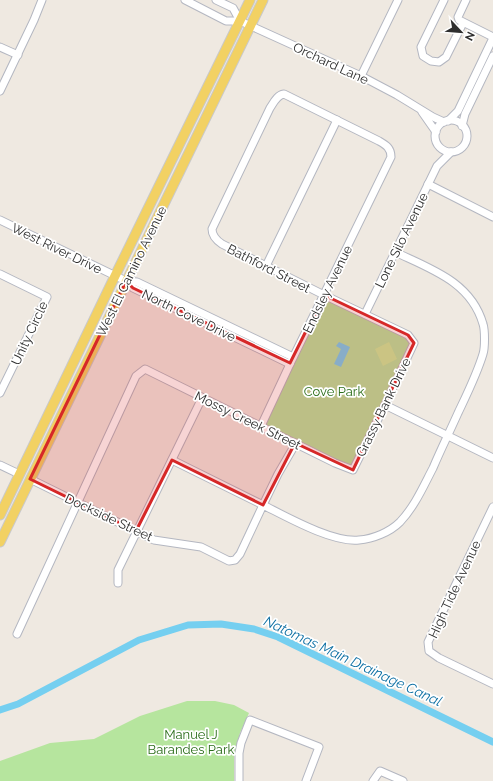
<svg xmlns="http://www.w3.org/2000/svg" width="493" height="781" font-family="Raleway,sans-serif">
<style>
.green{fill:#b6e59e}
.pitch{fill:#c9ec9a}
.water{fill:#75cff0}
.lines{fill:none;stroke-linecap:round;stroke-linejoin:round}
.canal{stroke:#75cff0;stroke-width:7}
.minor-casing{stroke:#b4b7c1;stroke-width:9}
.major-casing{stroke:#c9c9c9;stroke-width:11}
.minor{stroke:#fff;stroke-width:7}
.major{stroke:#f2d163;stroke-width:9}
.marked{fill:#d62828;fill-opacity:0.2;stroke:#d62828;stroke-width:3;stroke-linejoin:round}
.labels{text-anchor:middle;stroke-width:3.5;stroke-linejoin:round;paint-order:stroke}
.street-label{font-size:13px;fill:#2e2e2e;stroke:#fff}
.park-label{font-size:13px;fill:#2c6e1b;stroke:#fff}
.water-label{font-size:14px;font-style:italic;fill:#0d6fa3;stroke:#fff}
</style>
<rect width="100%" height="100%" fill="#efe9e1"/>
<!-- green -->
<g class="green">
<path d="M324 295 414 343 353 470 261 426Z"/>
<path d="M187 701H215L234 705 249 713 240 733 234 756V781H0V761L50 743 94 739 140 716Z"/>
</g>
<!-- pitch -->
<path class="pitch" d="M389 342 397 359 383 366 375 349Z"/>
<!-- water -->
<path class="water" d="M339 342 350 347 341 367 334 364 341 349 336 346Z"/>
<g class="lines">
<!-- canal -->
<path class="canal" d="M0 710 18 704 139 640 188 625 221 624 254 629 278 637 493 742"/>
<defs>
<g id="minor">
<path d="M185 0 226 21H240L361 76 397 95 433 117 444 122"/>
<path d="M216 0 233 8 240 21"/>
<path d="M444 0 421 47 423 56 431 61 439 62 446 57 463 23"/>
<path d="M466 0 458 17 459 20 493 37"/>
<path d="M0 47 18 55"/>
<path d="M361 76 398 0"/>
<path d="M0 91 34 20 42 0"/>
<path d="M422 112 436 132"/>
<circle cx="451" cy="136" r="16"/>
<path d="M448 121 458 111 493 38"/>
<path d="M462 126 465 114 493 56"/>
<path d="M428 184 493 217"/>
<path d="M0 220 126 281 133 288 290 364"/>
<path d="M266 266 337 120"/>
<path d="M0 274 47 297 0 393"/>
<path d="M126 281 137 282 293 357"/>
<path d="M365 314 437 166 451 152"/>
<path d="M385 405 493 458"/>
<path d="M172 460 263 505 278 474 296 443"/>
<path d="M0 465 19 474"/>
<path d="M30 479 154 540 201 547 229 561 235 560 240 554 263 505C287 517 333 543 359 540 373 539 390 532 400 522 415 506 423 487 433 468 441 449 450 431 458 413 467 394 477 374 483 354 485 348 485 330 483 324 471 282 431 269 395 252"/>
<path d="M493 507 428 642 429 651 439 658 493 684"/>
<path d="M118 583V570L202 398"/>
<path d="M17 634 136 376 145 369 335 463 353 470 385 405 414 343 408 335 324 295 222 244C216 240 212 236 212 229L270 108C274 102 277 95 284 94L379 141C386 145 391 148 391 157L290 364 261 426"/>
<path d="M239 781V753L241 743 250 720 319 747 306 781"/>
<path d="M373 781 380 771 403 781"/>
</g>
<g id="major">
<path d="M0 515 115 276 250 0"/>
<path d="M0 542 263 0"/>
</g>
</defs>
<!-- minor casing -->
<use href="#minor" class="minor-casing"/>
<!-- major casing -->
<use href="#major" class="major-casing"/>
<!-- minor -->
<use href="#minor" class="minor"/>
<!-- major -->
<use href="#major" class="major"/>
</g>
<!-- marked area -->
<path class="marked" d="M126 281 133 288 290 363 324 295 408 335 414 343 353 470 295 443 263 505 172 460 136 531 30 479Z"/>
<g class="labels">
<!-- street labels -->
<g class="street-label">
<text transform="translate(331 63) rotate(25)" y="5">Orchard Lane</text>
<text transform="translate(401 240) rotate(-64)" y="5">Lone Silo Avenue</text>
<text transform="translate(57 248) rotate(26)" y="5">West River Drive</text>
<text transform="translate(269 268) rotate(27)" y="5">Bathford Street</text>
<text transform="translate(131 271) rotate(-64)" y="5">West El Camino Avenue</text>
<text transform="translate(327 289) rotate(-64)" y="5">Endsley Avenue</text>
<text transform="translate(189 315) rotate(26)" y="5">North Cove Drive</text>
<text transform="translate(29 333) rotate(-65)" y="5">Unity Circle</text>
<text transform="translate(383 407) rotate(-64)" y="5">Grassy Bank Drive</text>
<text transform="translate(248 420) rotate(26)" y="5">Mossy Creek Street</text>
<text transform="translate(109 517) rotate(25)" y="5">Dockside Street</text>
<text transform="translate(454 589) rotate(-65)" y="5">High Tide Avenue</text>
</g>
<!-- park labels -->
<g class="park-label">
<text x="334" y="396">Cove Park</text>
<text x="191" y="739">Manuel J<tspan x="191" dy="15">Barandes Park</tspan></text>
</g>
<!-- water labels -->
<g class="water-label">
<text transform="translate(353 661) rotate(25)" y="5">Natomas Main Drainage Canal</text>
</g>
</g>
<!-- north arrow -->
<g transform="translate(461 32) rotate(116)" stroke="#ffffff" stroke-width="3" paint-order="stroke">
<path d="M0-3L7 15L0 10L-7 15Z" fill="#2e2e2e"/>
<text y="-6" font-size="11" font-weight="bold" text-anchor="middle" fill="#2e2e2e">N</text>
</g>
</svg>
